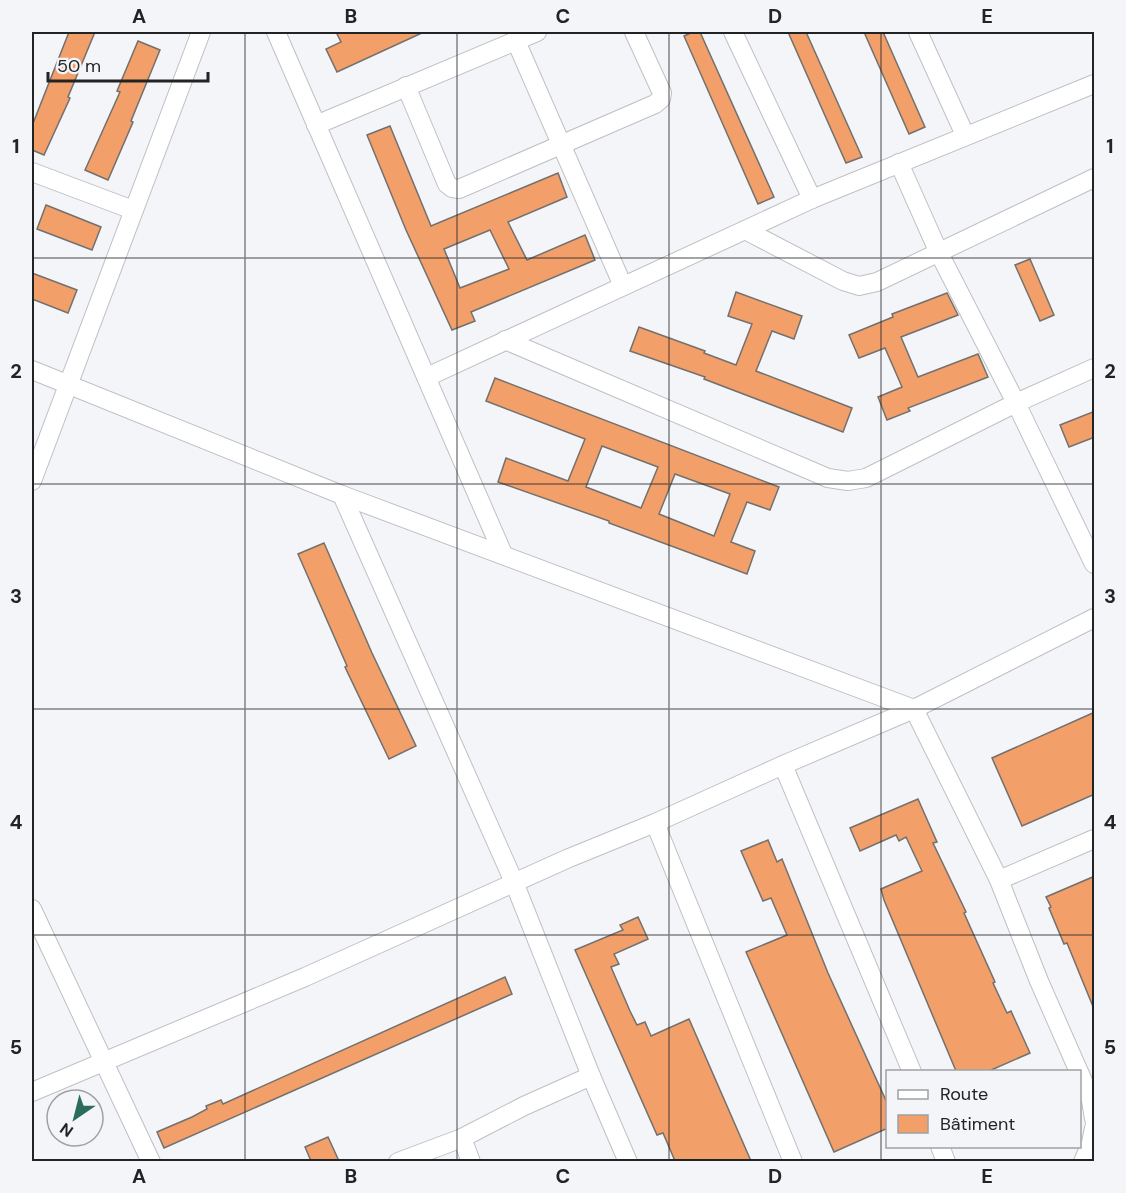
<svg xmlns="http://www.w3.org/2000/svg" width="1126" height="1193" font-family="'DM Sans',sans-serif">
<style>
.building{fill:#f29f69;stroke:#73706e;stroke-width:1.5;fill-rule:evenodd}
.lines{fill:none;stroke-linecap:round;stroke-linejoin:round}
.minor-casing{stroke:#bec0c4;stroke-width:20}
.minor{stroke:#fff;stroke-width:18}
.grid{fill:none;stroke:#222324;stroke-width:1.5;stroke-opacity:0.55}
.neatline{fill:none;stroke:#222324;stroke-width:2}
.grid-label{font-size:20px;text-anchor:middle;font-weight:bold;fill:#222324}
</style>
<rect width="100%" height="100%" fill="#f3f5f9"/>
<!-- building -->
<g class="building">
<path d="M69 32H95L68 97 70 98 44 155 32 150V126Z"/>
<path d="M336 32H424L337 72 326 49 341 42Z"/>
<path d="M693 32H700L774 197 758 204 684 36Z"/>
<path d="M788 32H806L862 157 846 163Z"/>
<path d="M864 32H883L925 127 909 134Z"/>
<path d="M138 41 160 50 131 121 133 122 108 180 85 170 120 92 117 91Z"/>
<path d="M390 126 431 226 558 173 567 197 508 222 527 260 585 235 595 260 471 312 475 321 452 330 406 230 367 135ZM490 230 509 269 460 288 444 249Z"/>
<path d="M46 205 101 227 92 250 37 229Z"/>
<path d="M1030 259 1054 315 1040 321 1015 265Z"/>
<path d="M32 273 77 290 68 313 32 299Z"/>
<path d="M736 292 802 316 794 339 772 331 756 371 852 408 843 432 704 379 705 377 630 351 639 327 705 351 704 353 736 365 752 324 728 316Z"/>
<path d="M947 293 958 315 901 337 918 377 978 354 988 377 908 408 910 411 887 420 878 397 902 387 885 348 859 358 849 335 893 317 892 314Z"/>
<path d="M495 378 779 487 770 510 747 502 731 542 755 551 747 574 609 523V521L498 482 506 458 568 481 585 439 486 401ZM602 446 658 467 641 508 586 487ZM675 474 730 494 714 536 659 514Z"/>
<path d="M1095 411V437L1069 447 1060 425Z"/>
<path d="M324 543 372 653 416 746 389 759 345 667 347 666 298 554Z"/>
<path d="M1095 712V794L1022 826 992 758Z"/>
<path d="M918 799 937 842 933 843 966 912 964 913 995 982 993 983 1007 1013 1011 1011 1030 1053 989 1071H956L884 900 881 889 922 871 906 837 899 841 896 835 860 851 850 828Z"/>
<path d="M768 840 777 862 782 859 828 973 888 1105V1128L834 1152 746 952 787 935 771 898 763 901 741 851Z"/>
<path d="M1095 876V1009H1094L1067 943 1064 944 1049 908 1051 907 1046 897Z"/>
<path d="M638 917 648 939 614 954 619 964 611 967 630 1011 637 1025 645 1022 651 1036 689 1019 751 1161H675L663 1133 657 1135 575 950 623 930 620 925Z"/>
<path d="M505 977 512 994 164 1148 157 1132 192 1117 207 1109 206 1106 221 1100 223 1104Z"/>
<path d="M328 1137 339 1161H311L305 1147Z"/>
</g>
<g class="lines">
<defs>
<g id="minor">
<path d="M276 32 503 554"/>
<path d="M733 32 812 199"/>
<path d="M918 32 965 135"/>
<path d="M516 41 623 286"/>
<path d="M406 86 447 184 452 188 459 189 655 104 661 99 662 93 634 32"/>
<path d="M316 125 537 32"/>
<path d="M899 163 939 253 1016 403 1094 564"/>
<path d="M32 172 133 210"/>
<path d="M745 230 843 281 859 286 877 282 1094 178"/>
<path d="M505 340 828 478 848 481 866 478 1016 403 1094 368"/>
<path d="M32 370 342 495 914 709 999 880 1039 981 1079 1072"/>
<path d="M427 377 812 199 1094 84"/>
<path d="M32 481 201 32"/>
<path d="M342 495 514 882 591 1076 628 1162"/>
<path d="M783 765 912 1072"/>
<path d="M655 823 793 1162"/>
<path d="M999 880 1094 839"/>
<path d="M32 909 151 1162"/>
<path d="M1080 1074 1091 1100 1094 1119"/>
<path d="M32 1092 305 977 569 858 655 823 783 765 914 709 1094 618"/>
<path d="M940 1146 946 1162"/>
<path d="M398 1162 462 1138"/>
<path d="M471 1162 462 1138 524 1106 591 1076"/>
<path d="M1083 1162 1091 1143 1094 1128"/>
</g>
</defs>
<!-- minor casing -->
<use href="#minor" class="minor-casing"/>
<!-- minor -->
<use href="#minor" class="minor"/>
</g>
<!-- grid -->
<path class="grid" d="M245 32V1162M457 32V1162M669 32V1162M881 32V1162M32 258H1094M32 484H1094M32 709H1094M32 935H1094"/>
<!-- border -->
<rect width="1126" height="1193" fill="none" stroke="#f3f5f9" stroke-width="66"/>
<!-- legend -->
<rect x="886" y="1070" width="195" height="78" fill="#f3f5f9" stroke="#9fa1a4" stroke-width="1.5"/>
<rect x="898" y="1090" width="30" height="9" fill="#ffffff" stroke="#9fa1a4" stroke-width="1.5"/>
<text x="940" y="1100" font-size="18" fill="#222324">Route</text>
<rect x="898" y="1115" width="30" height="18" fill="#f29f69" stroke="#9fa1a4" stroke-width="1.5"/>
<text x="940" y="1130" font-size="18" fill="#222324">Bâtiment</text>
<!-- north arrow -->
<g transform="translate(75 1118) rotate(215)"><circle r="28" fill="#f3f5f9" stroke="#9fa1a4" stroke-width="1.5"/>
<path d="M0-4.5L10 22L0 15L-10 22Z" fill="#2c6c5a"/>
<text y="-9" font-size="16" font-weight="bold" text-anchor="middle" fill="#222324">N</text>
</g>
<!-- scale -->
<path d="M48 72v9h160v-9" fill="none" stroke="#222324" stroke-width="3"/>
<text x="57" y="72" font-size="18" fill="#222324" stroke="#f3f5f9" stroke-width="4.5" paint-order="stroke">50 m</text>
<rect x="33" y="33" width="1060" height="1127" class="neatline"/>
<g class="grid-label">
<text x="139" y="23">A</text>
<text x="351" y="23">B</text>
<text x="563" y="23">C</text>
<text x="775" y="23">D</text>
<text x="987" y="23">E</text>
<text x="16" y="153">1</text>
<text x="1110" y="153">1</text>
<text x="16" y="378">2</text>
<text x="1110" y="378">2</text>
<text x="16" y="603">3</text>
<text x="1110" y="603">3</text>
<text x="16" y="829">4</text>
<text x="1110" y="829">4</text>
<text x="16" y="1054">5</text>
<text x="1110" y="1054">5</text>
<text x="139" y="1183">A</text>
<text x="351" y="1183">B</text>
<text x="563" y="1183">C</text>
<text x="775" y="1183">D</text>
<text x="987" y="1183">E</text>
</g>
</svg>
